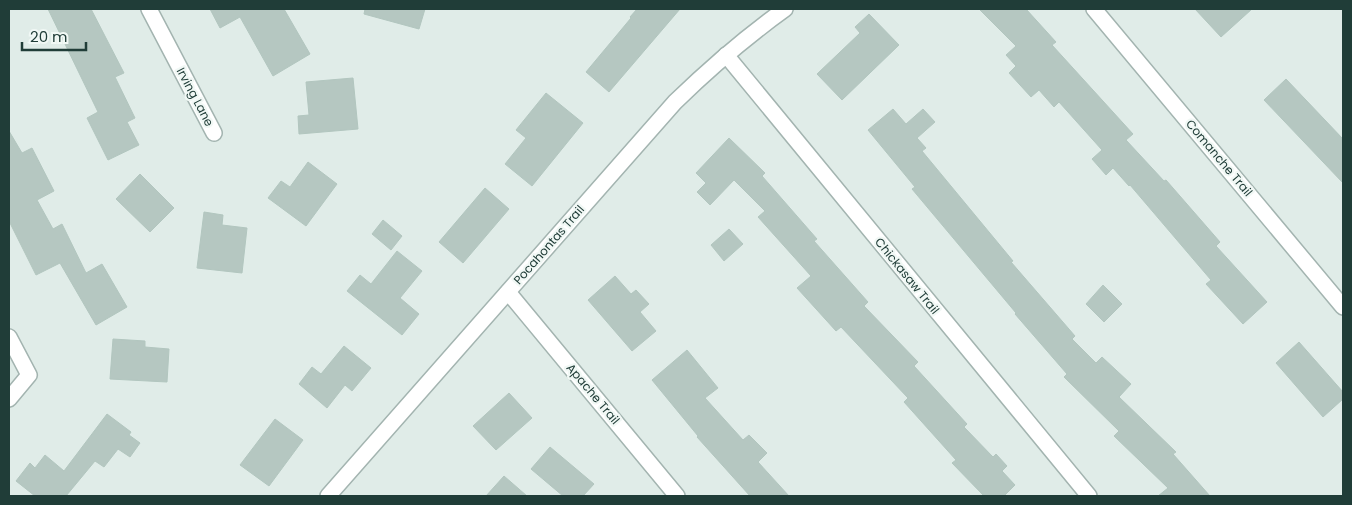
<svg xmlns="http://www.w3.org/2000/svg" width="1352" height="505" font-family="Poppins,sans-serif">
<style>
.building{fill:#b5c7c1;stroke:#b2c6bf}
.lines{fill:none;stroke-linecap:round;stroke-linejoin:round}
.street-casing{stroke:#a3b4b0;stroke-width:18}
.street{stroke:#fff;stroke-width:15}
.labels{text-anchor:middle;stroke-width:4.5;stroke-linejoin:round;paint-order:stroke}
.street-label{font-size:12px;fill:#203d38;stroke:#f1f8f5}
</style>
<rect width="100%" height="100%" fill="#e0ece8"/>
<!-- building -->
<g class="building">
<path d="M48 9H91L124 73 115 77 135 118 127 122 139 145 108 160 87 118 98 112Z"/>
<path d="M210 9H284L310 54 273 76 240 17 220 28Z"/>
<path d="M365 9H425L419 29 364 14Z"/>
<path d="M637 9H680L609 92 586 72 631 18 630 17Z"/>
<path d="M979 9H1026L1056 42 1052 45 1133 134 1126 140 1164 181 1166 180 1220 242 1216 246 1267 302 1243 324 1206 284 1211 280 1130 185 1129 186 1113 168 1106 175 1092 159 1102 150 1059 102 1054 107 1039 90 1031 97 1009 73 1016 66 1006 55 1016 46Z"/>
<path d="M1195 9H1252L1221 37Z"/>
<path d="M869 14 899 45 842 100 817 74 860 33 855 27Z"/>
<path d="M353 78 358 129 299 134 298 116 309 115 306 82Z"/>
<path d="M1286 79 1343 139V183L1264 100Z"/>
<path d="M546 93 583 123 532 186 505 164 526 138 516 130Z"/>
<path d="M893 109 906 124 923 109 935 122 917 138 926 148 922 151 1013 261 1011 262 1075 336 1072 339 1096 363 1102 357 1131 384 1119 397 1176 452 1173 454 1210 496H1158L1168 488 1114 436 1119 431 1064 377 1067 374 1015 314 1016 313 912 189 915 187 868 130Z"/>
<path d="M9 131 22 153 32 148 54 191 37 200 53 229 62 224 86 273 102 264 127 307 96 325 60 263 36 275 9 221Z"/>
<path d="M729 138 765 173 762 176 817 239 814 241 868 302 864 306 918 362 914 366 967 424 964 427 993 457 996 454 1007 466 1002 471 1015 485 1004 496H984L952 463 956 460 904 402 908 398 841 327 836 331 797 288 811 276 758 217 765 211 734 180 710 205 697 192 706 183 696 173Z"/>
<path d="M308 162 337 184 306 226 268 198 281 181 290 187Z"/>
<path d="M140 174 174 208 150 232 116 199Z"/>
<path d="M485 188 509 209 463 263 439 242Z"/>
<path d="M204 212 223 215 222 225 247 228 242 273 197 268Z"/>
<path d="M383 220 402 236 391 250 372 234Z"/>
<path d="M729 229 743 244 724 261 711 245Z"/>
<path d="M397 251 422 271 400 298 419 314 402 335 347 291 360 275 371 284Z"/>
<path d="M615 276 631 294 636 290 649 304 640 312 656 331 632 351 588 300Z"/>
<path d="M1103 285 1122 304 1104 322 1086 304Z"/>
<path d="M113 339 145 341V347L169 349 167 382 110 379Z"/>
<path d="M1299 342 1343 392V399L1323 417 1276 363Z"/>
<path d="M344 346 371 368 352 391 345 385 327 408 299 384 312 367 321 374Z"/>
<path d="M687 350 718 388 705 398 743 440 749 435 767 453 758 462 789 496H750L697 437 698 436 652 380Z"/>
<path d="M509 393 532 418 496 450 473 426Z"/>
<path d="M107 414 131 432 129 435 140 443 130 457 118 449 104 467 95 461 66 496H35L16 481 30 463 35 468 45 455 64 471Z"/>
<path d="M275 419 303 440 269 486 240 465Z"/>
<path d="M550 447 594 484 583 496H563L531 469Z"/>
<path d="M504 476 527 496H486Z"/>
</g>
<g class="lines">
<defs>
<g id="street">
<path d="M149 9 214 133"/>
<path d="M1094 9 1343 307"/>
<path d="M726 55 1089 496"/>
<path d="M508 292 677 496"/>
<path d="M9 337 29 375 9 399"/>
<path d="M328 496 675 102C710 68 746 37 785 9"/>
</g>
</defs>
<!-- street casing -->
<use href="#street" class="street-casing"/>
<!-- street -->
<use href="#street" class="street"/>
</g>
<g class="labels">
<!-- street labels -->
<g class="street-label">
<text transform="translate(195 97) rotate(62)" y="4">Irving Lane</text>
<text transform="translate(1219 158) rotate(50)" y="4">Comanche Trail</text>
<text transform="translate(549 245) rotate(-49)" y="4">Pocahontas Trail</text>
<text transform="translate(907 276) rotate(51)" y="4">Chickasaw Trail</text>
<text transform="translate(593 394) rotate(50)" y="4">Apache Trail</text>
</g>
</g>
<!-- border -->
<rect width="1352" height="505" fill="none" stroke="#203d38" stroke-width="20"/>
<!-- scale -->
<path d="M22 42v8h64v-8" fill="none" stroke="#203d38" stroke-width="2.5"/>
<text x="30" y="42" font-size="15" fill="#203d38" stroke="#f1f8f5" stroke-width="4" paint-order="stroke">20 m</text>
</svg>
